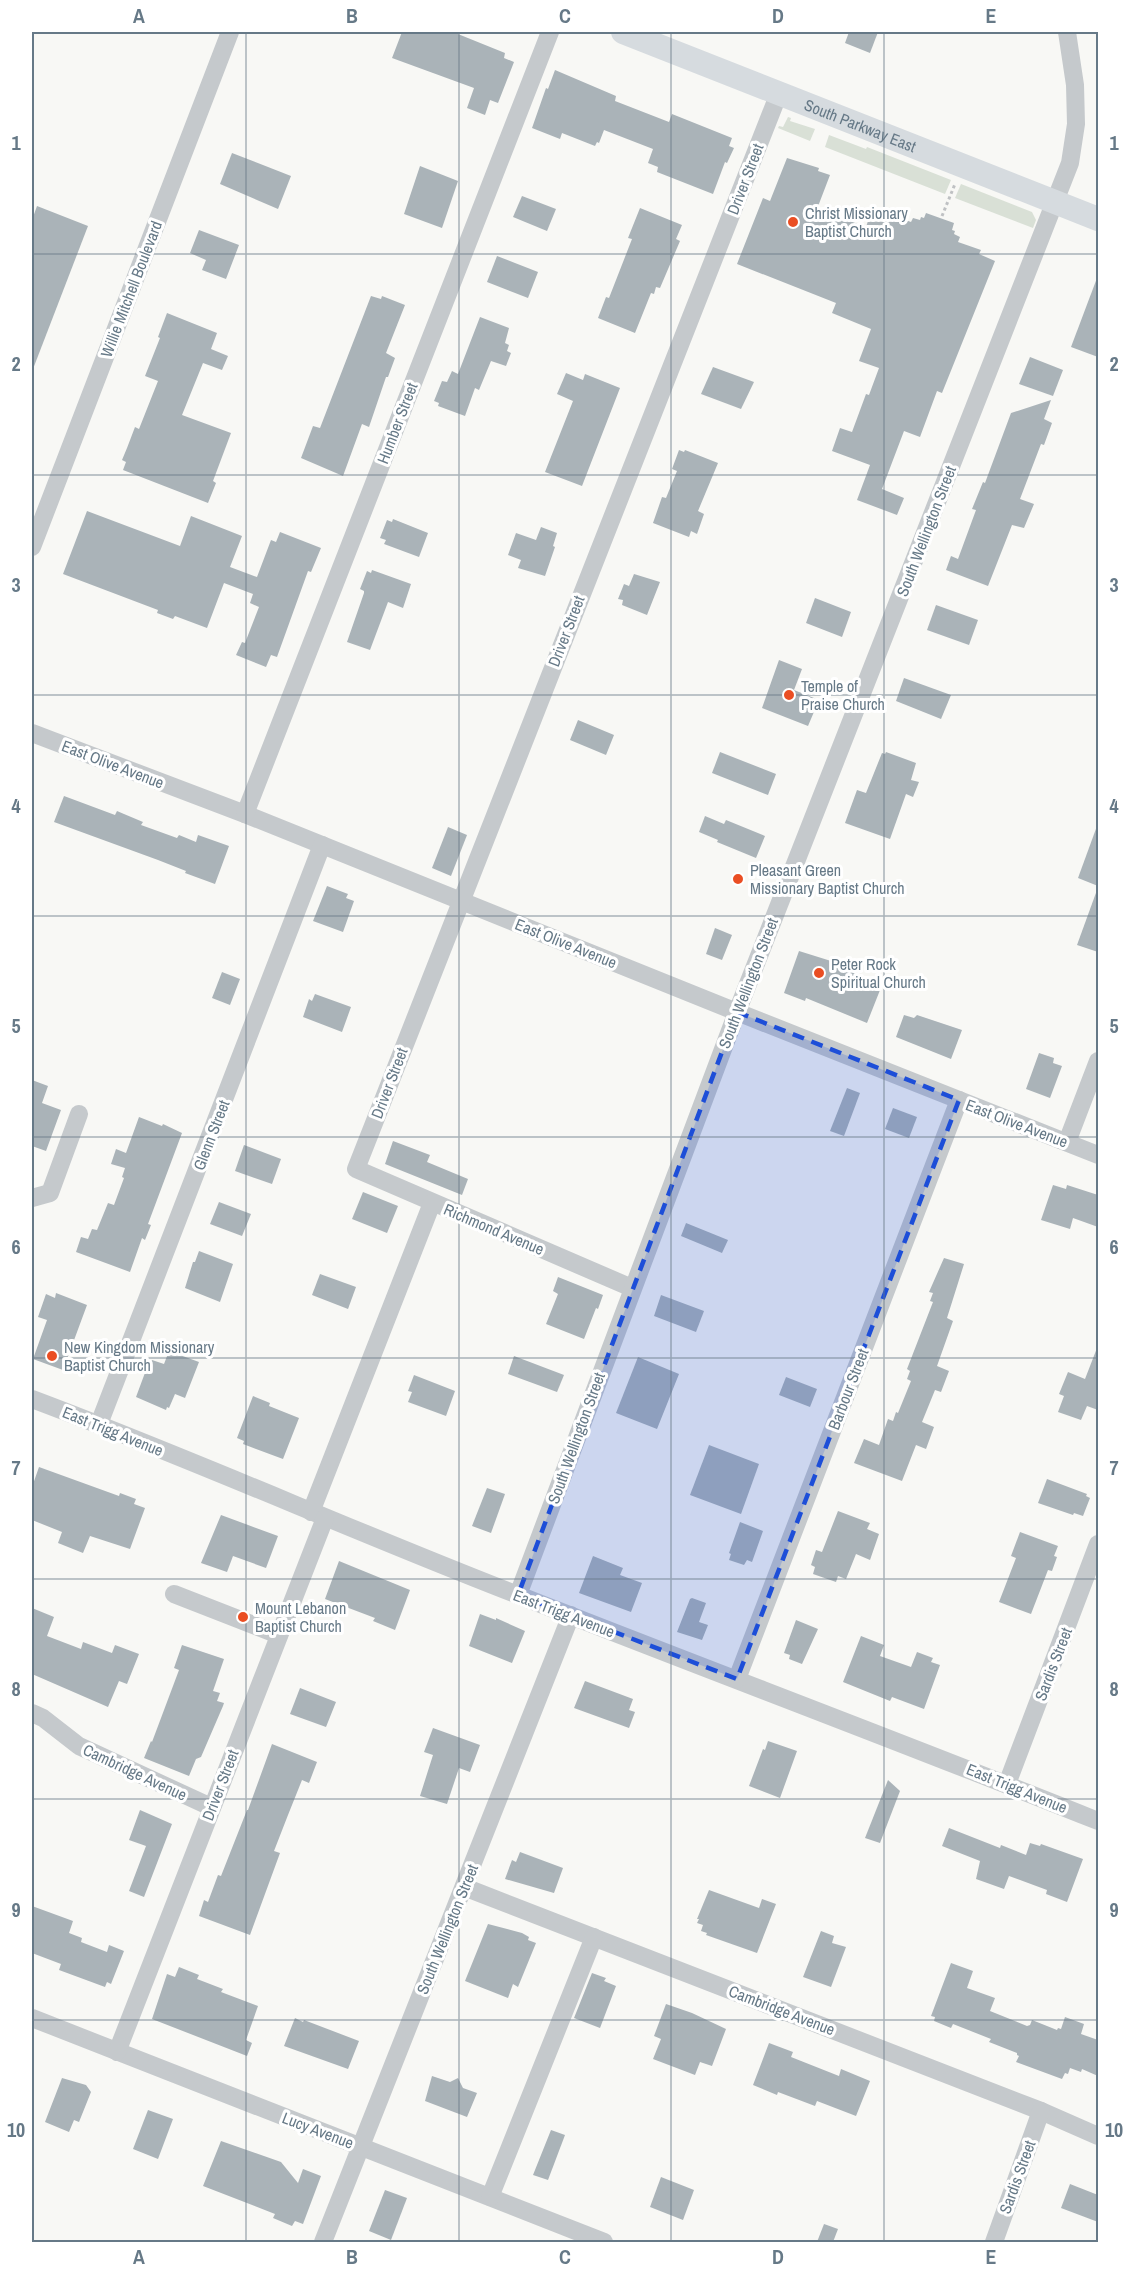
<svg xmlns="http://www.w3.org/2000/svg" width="1130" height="2274" font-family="'Archivo Narrow',sans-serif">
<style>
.green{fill:#d9e0d6}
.building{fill:#aab3b8}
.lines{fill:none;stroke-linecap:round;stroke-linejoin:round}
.path{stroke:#bfc1c3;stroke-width:3;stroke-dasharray:3 3;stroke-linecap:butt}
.minor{stroke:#c5c9cc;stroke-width:18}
.major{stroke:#d6dbdf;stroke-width:24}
.marked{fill:#1d4ed8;fill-opacity:0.2;stroke:#1d4ed8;stroke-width:4.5;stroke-dasharray:12 8;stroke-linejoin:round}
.grid{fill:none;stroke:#667987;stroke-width:1.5;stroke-opacity:0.55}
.poi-dot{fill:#ea4e23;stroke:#fff;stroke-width:2}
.labels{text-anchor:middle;stroke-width:6;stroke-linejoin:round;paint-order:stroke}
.street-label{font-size:16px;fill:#667987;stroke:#fff}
.poi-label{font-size:16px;fill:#667987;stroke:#fff;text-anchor:start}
.neatline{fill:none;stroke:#667987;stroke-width:2}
.grid-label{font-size:20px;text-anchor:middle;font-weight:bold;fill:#667987}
</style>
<rect width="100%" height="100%" fill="#f8f8f5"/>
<!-- green -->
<g class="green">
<path d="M788 117 791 118 790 121 815 129 810 141 778 128 779 126 783 127Z"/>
<path d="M829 135 866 149 867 147 951 180 945 194 825 147Z"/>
<path d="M961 184 1032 212 1036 220 1033 228 955 198Z"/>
</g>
<!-- building -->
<g class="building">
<path d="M402 32H453L505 53 504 58 514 62 498 103 490 100 485 115 467 108 474 88 392 58Z"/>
<path d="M849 32H878L870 53 845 43Z"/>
<path d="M555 70 616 96 615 101 669 122 672 114 732 138 729 146 734 148 727 163 725 162 713 194 657 172 658 167 648 163 653 149 604 130 599 143 597 142 595 146 562 133 560 139 532 128 546 88 548 89Z"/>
<path d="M232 153 291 176 278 209 220 184Z"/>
<path d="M787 158 819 168 818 171 830 175 817 209 866 227 871 212 887 218 889 214 911 222 913 218 920 220 921 217 924 218 926 213 954 223 952 230 955 231 954 234 960 237 958 242 981 250 979 254 995 261 942 393 937 391 920 437 904 431 882 489 904 498 897 515 857 500 870 465 832 451 840 428 852 432 866 394 869 395 879 368 859 361 871 329 832 313 836 303 737 264 763 198 770 201Z"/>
<path d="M420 166 458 181 442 228 404 214Z"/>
<path d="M522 196 556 209 547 231 513 217Z"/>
<path d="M37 206 88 226 33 369 32 220Z"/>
<path d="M640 208 682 225 676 239 680 241 660 288 656 287 654 294 651 293 635 333 598 318 606 297 609 298 632 239 628 238Z"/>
<path d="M199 230 239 245 226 279 202 270 206 260 190 253Z"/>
<path d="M497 256 538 272 528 298 487 282Z"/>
<path d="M1097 278 1098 279V357L1071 347Z"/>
<path d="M371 296 381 299 382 296 405 305 386 353 395 358 388 377H386L369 427 362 424 343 476 301 458 313 426 320 428Z"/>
<path d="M167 313 217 333 211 349 228 356 222 370 203 363 182 415 231 433 213 481 216 483 208 503 123 470 126 462 122 460 127 448 135 427 139 429 158 381 145 376 160 338 158 337Z"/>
<path d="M480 317 509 328 505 343 509 345 507 351 511 353 506 366 491 361 479 390 475 388 465 416 438 406 439 403 434 401 442 381 447 382 452 371 458 374Z"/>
<path d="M1030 357 1063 370 1053 396 1019 384Z"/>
<path d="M713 367 754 382 741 409 701 394Z"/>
<path d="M566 373 583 380 585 374 620 388 582 486 545 472 573 401 557 394Z"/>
<path d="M1051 400 1044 419 1052 423 1044 445 1041 444 1020 499 1034 504 1024 528 1012 525 988 586 946 570 951 556 958 559 976 510 972 509 983 482 985 483 1011 413Z"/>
<path d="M679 450 684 452 685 450 718 463 698 511 704 514 697 534 691 531 689 537 653 523 662 497 666 498 677 471 672 469Z"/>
<path d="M87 511 180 546 191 516 242 536 230 567 257 577 271 540 276 542 280 532 321 548 311 572 308 571 277 657 271 655 266 667 236 655 242 642 245 643 259 607 250 603 253 594 224 583 207 628 175 616 173 619 157 613 158 610 63 574Z"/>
<path d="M393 519 428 533 419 557 384 544 386 540 380 538 387 520 392 522Z"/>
<path d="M541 527 557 533 553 546 555 547 545 576 518 568 521 560 508 555 516 533 536 540Z"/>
<path d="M372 570 411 584 403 608 388 602 370 650 347 642 364 593V591L360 589 367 571 371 573Z"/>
<path d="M634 574 660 582 647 615 622 605 623 600 618 599 624 584 629 586Z"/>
<path d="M815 598 851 612 842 637 806 623Z"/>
<path d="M936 605 978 620 969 645 927 630Z"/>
<path d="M779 660 802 669 794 690 819 700 808 726 762 708Z"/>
<path d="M904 678 951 695 941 719 896 701Z"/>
<path d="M578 720 614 735 606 755 570 740Z"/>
<path d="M720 752 776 774 768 795 712 773Z"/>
<path d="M886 752 916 763 911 780 919 782 913 797 906 794 890 839 845 823 857 790 866 793 882 753 885 754Z"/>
<path d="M64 796 115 815 117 811 124 814 143 822 141 825 177 838 179 835 196 842 198 835 229 846 215 884 185 873 186 871 158 860 54 822Z"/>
<path d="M705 816 724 824 726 820 765 836 756 858 717 842 718 840 699 832Z"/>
<path d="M1097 826 1098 827V886L1078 878Z"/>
<path d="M448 827 467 835 451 876 432 868Z"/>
<path d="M327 886 348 894 346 898 354 901 343 932 313 921Z"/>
<path d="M1097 890H1098V952L1077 945Z"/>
<path d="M715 928 732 935 722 960 706 954Z"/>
<path d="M799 951 831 961 830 963 882 985 867 1023 806 998 805 1001 784 993Z"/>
<path d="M222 972 240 979 230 1005 212 998Z"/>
<path d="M315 994 351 1007 342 1032 303 1017 309 999 312 1001Z"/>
<path d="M904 1015 914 1018 917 1015 962 1030 951 1059 896 1037Z"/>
<path d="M1039 1053 1054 1058 1053 1063 1062 1066 1050 1098 1026 1089Z"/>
<path d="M32 1080 48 1086 42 1103 61 1110 46 1151 32 1146Z"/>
<path d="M847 1088 860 1093 844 1136 830 1131Z"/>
<path d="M893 1108 917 1117 909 1138 885 1129Z"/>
<path d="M139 1117 162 1126 163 1124 182 1133 148 1224 151 1225 145 1240 142 1238 130 1272 76 1252 81 1237 88 1239 92 1229 97 1230 108 1203 114 1205 124 1178 122 1177 125 1168 111 1164 116 1149 126 1153Z"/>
<path d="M393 1141 430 1155 427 1162 468 1179 462 1195 385 1164Z"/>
<path d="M244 1145 281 1159 272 1184 235 1171Z"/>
<path d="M1053 1185 1066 1189 1067 1185 1098 1195V1227L1073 1218 1070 1229 1041 1220Z"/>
<path d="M363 1192 398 1206 387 1233 352 1219Z"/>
<path d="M219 1202 251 1214 242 1236 210 1224Z"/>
<path d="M686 1223 728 1240 722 1253 681 1236Z"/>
<path d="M199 1251 233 1264 220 1302 185 1288 193 1262H195Z"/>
<path d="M944 1258 964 1264 947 1318 953 1321 937 1366 949 1371 941 1392 935 1390 922 1422 934 1427 926 1449 916 1445 902 1481 854 1463 864 1439 879 1445 888 1419 893 1421 896 1412 898 1413 911 1381 907 1379 910 1371 907 1369 933 1302 930 1301 933 1293 929 1292Z"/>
<path d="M320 1274 356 1287 348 1309 312 1295Z"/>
<path d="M558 1277 603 1295 598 1309 596 1308 584 1339 546 1324 558 1294 553 1291Z"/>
<path d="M56 1293 87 1305 63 1370 33 1359 47 1320 38 1317 46 1294 55 1298Z"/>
<path d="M661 1295 704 1311 696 1332 654 1316Z"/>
<path d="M1097 1348 1098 1410 1087 1406 1081 1420 1058 1412 1064 1396 1059 1394 1068 1372 1085 1379Z"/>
<path d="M169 1351 199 1362 185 1398 175 1394 169 1408 167 1407 166 1410 136 1397 149 1362 151 1363 152 1360 164 1364Z"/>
<path d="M514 1356 564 1375 557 1392 508 1374Z"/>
<path d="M638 1357 679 1374 657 1429 616 1413Z"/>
<path d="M414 1375 455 1391 446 1416 408 1402 412 1392 408 1391Z"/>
<path d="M786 1377 817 1389 810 1407 779 1395Z"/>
<path d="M253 1396 270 1403 269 1406 299 1418 283 1459 243 1444 244 1441 237 1438Z"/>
<path d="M709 1445 759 1464 741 1514 690 1495Z"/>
<path d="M39 1467 119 1496 120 1493 136 1499 134 1504 145 1508 130 1549 90 1536 83 1553 58 1543 62 1532 32 1520V1487Z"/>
<path d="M1047 1479 1087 1494 1086 1496 1090 1498 1083 1516 1074 1513 1073 1515 1038 1503Z"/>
<path d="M487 1488 505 1494 491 1533 472 1526Z"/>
<path d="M838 1511 870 1523 867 1529 879 1534 870 1560 856 1554 846 1579 838 1576 836 1582 813 1574 815 1567 811 1565 816 1550 822 1552Z"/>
<path d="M221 1515 278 1536 266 1568 233 1556 227 1572 201 1563Z"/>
<path d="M740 1522 763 1531 752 1562 747 1560 744 1565 729 1560 731 1554 729 1553Z"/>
<path d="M1020 1532 1058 1546 1054 1556 1057 1557 1052 1571 1048 1570 1031 1614 999 1602 1016 1558 1011 1556Z"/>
<path d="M593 1556 623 1568 620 1575 642 1583 631 1612 579 1593Z"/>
<path d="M339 1561 410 1590 395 1630 373 1621 375 1618 325 1599Z"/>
<path d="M692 1598 706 1603 699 1622 708 1625 702 1640 677 1632 690 1599Z"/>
<path d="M32 1608 54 1617 47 1636 81 1649 83 1642 112 1653 115 1645 139 1654 127 1684 119 1681 108 1707 32 1674Z"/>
<path d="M480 1614 496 1620V1618L525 1631 512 1663 469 1646Z"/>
<path d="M796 1620 818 1629 802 1664 789 1659 790 1655 784 1653Z"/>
<path d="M861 1636 884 1645 880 1656 911 1667 917 1652 933 1658 931 1662 940 1665 924 1709 892 1697 890 1701 843 1682Z"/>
<path d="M182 1645 224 1659 213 1691 220 1693 217 1701 224 1703 223 1706 201 1757 196 1759 189 1776 144 1758 151 1741 152 1742 179 1670 174 1668Z"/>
<path d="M585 1681 633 1699 629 1710 635 1712 629 1728 574 1708Z"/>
<path d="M300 1688 336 1702 326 1727 290 1714Z"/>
<path d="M433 1728 480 1745 470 1772 459 1768 447 1804 420 1796 433 1755 424 1752Z"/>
<path d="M768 1741 797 1751 780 1798 749 1786 763 1749 765 1750Z"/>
<path d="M272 1744 317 1762 309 1783 302 1780 288 1815 274 1851 280 1853 250 1935 199 1916 204 1900 208 1902 218 1875 221 1876 247 1810H248Z"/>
<path d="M888 1780 900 1791 880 1843 865 1838Z"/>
<path d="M140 1810 172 1824 144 1897 129 1891 146 1846 129 1840Z"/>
<path d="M949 1828 1000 1848 1001 1845 1026 1855 1030 1843 1040 1846 1041 1844 1083 1859 1067 1902 1046 1894 1047 1890 1009 1876 1004 1889 976 1879 980 1861 942 1846Z"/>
<path d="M520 1852 563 1868 554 1893 505 1879 512 1860 516 1862Z"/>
<path d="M709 1890 759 1908 762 1899 776 1904 757 1953 706 1935 707 1933 701 1931 703 1925 697 1923 699 1919H697Z"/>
<path d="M32 1906 73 1921 69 1933 82 1938 81 1942 107 1952 109 1945 124 1951 111 1984 107 1982 105 1987 59 1970 61 1964 32 1953Z"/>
<path d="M488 1924 522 1933 529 1937 528 1940 536 1943 518 1987 513 1984 508 1998 465 1981Z"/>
<path d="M821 1931 834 1936 832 1943 846 1947 831 1987 803 1977Z"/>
<path d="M951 1963 973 1971 967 1988 995 1998 990 2011 1027 2026 1030 2025 1032 2020 1057 2030 1058 2028 1061 2029 1065 2017 1084 2024 1081 2034 1098 2040V2076L1082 2069 1081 2072 1070 2068 1068 2074 1065 2073 1062 2079 1016 2062 1019 2056 1017 2055V2053L989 2042 991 2039 953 2024 951 2028 934 2021 935 2017 931 2016Z"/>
<path d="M179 1967 199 1975 197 1979 223 1989 221 1992 258 2006 246 2040 252 2043 247 2056 152 2019 167 1974 175 1977Z"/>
<path d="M592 1973 606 1978 604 1981 616 1986 600 2028 574 2018Z"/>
<path d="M666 2004 692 2013 726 2029 712 2066 700 2062 695 2075 653 2059 661 2039 654 2036Z"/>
<path d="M295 2018 303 2022 304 2020 359 2041 348 2069 284 2046Z"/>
<path d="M769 2043 793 2052 791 2057 839 2076 841 2069 870 2081 856 2116 817 2101 815 2106 778 2092 777 2095 753 2085Z"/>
<path d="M432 2076 450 2082 458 2078 463 2088 477 2093 467 2117 425 2101Z"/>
<path d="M62 2078 86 2085 91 2092 79 2122 74 2120 69 2132 45 2122Z"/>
<path d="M148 2110 173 2119 158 2159 133 2149Z"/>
<path d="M551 2130 565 2135 548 2180 533 2175Z"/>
<path d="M221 2141 281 2162 298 2183 303 2169 321 2176 303 2224 295 2221 292 2226 273 2218 275 2214 203 2186Z"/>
<path d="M661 2177 694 2190 683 2220 650 2207Z"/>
<path d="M1070 2184 1098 2195V2222L1061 2208Z"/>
<path d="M385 2190 407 2198 391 2240 369 2231Z"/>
<path d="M824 2224 838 2229 833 2242H817Z"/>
</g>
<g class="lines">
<!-- path -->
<path class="path" d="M942 216 955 184"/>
<!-- minor -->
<g class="minor">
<path d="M32 547 230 32"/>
<path d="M32 733 245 814 737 1012 1098 1155"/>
<path d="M245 814 550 32"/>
<path d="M1067 1142 1098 1061"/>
<path d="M32 1198 50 1193 79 1114"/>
<path d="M632 1288 356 1169 779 93"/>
<path d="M32 1399C195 1460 355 1532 518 1595 711 1671 906 1744 1098 1821"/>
<path d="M99 1424 322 845"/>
<path d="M311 1512 432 1203"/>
<path d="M174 1594 279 1635"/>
<path d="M518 1595 737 1012 1070 163 1076 124 1075 85 1067 32"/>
<path d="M737 1679 959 1100"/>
<path d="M32 1713 43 1718 79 1746 211 1807"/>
<path d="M1007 1784 1098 1544"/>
<path d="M464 1887 1041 2111 1098 2136"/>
<path d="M32 2018 604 2242"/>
<path d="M117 2052 325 1518"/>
<path d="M490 2197 594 1937"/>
<path d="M323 2242 571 1615"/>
<path d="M994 2242 1041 2111"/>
</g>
<!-- major -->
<path class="major" id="s1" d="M623 32 1098 219"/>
</g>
<!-- marked area -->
<path class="marked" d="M737 1012 959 1100 737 1679 518 1595Z"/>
<!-- grid -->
<path class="grid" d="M246 32V2242M459 32V2242M671 32V2242M884 32V2242M32 254H1098M32 475H1098M32 695H1098M32 916H1098M32 1137H1098M32 1358H1098M32 1579H1098M32 1799H1098M32 2020H1098"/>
<!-- markers -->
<g class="poi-dot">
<circle cx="793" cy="222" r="6"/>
<circle cx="789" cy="695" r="6"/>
<circle cx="738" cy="879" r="6"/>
<circle cx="819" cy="973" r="6"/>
<circle cx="52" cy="1356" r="6"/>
<circle cx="243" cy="1617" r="6"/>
</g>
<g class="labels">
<!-- street labels -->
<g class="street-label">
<text dy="6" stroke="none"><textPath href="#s1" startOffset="255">South Parkway East</textPath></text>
<text transform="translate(745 179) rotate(-69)" y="6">Driver Street</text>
<text transform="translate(131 289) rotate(-69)" y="6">Willie Mitchell Boulevard</text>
<text transform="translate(397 423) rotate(-69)" y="6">Humber Street</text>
<text transform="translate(926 531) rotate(-69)" y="6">South Wellington Street</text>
<text transform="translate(566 631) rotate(-69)" y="6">Driver Street</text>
<text transform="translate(113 764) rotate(21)" y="6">East Olive Avenue</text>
<text transform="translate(566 943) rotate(22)" y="6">East Olive Avenue</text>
<text transform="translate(748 983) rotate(-69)" y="6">South Wellington Street</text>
<text transform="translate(389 1083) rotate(-69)" y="6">Driver Street</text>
<text transform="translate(1017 1123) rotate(21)" y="6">East Olive Avenue</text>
<text transform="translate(211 1135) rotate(-69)" y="6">Glenn Street</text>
<text transform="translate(494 1229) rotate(23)" y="6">Richmond Avenue</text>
<text transform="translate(848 1389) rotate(-69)" y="6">Barbour Street</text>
<text transform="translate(113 1431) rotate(22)" y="6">East Trigg Avenue</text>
<text transform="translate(576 1438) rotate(-70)" y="6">South Wellington Street</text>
<text transform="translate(564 1613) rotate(21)" y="6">East Trigg Avenue</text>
<text transform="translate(1053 1664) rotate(-69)" y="6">Sardis Street</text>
<text transform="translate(135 1772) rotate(25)" y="6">Cambridge Avenue</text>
<text transform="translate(220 1785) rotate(-69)" y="6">Driver Street</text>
<text transform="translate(1017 1788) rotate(22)" y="6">East Trigg Avenue</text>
<text transform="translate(447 1929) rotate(-68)" y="6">South Wellington Street</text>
<text transform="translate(782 2010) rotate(21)" y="6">Cambridge Avenue</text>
<text transform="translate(318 2130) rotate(21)" y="6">Lucy Avenue</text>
<text transform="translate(1017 2177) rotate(-70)" y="6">Sardis Street</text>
</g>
<!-- poi labels -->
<g class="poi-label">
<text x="805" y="219">Christ Missionary<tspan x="805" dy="18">Baptist Church</tspan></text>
<text x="801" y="692">Temple of<tspan x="801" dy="18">Praise Church</tspan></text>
<text x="750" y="876">Pleasant Green<tspan x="750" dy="18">Missionary Baptist Church</tspan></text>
<text x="831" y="970">Peter Rock<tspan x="831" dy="18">Spiritual Church</tspan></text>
<text x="64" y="1353">New Kingdom Missionary<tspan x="64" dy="18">Baptist Church</tspan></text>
<text x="255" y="1614">Mount Lebanon<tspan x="255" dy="18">Baptist Church</tspan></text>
</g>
</g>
<!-- border -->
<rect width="1130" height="2274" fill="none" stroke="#ffffff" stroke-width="66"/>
<rect x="33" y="33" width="1064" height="2208" class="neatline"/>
<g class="grid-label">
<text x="139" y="23">A</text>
<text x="352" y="23">B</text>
<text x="565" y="23">C</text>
<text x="778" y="23">D</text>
<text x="991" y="23">E</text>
<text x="16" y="150">1</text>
<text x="1114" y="150">1</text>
<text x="16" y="371">2</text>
<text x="1114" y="371">2</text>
<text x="16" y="592">3</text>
<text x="1114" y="592">3</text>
<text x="16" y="813">4</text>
<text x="1114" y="813">4</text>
<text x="16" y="1033">5</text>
<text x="1114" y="1033">5</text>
<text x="16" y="1254">6</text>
<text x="1114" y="1254">6</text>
<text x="16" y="1475">7</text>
<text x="1114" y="1475">7</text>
<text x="16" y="1696">8</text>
<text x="1114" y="1696">8</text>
<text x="16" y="1917">9</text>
<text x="1114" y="1917">9</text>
<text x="16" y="2137">10</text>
<text x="1114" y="2137">10</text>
<text x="139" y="2264">A</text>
<text x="352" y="2264">B</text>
<text x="565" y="2264">C</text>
<text x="778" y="2264">D</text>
<text x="991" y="2264">E</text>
</g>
</svg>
